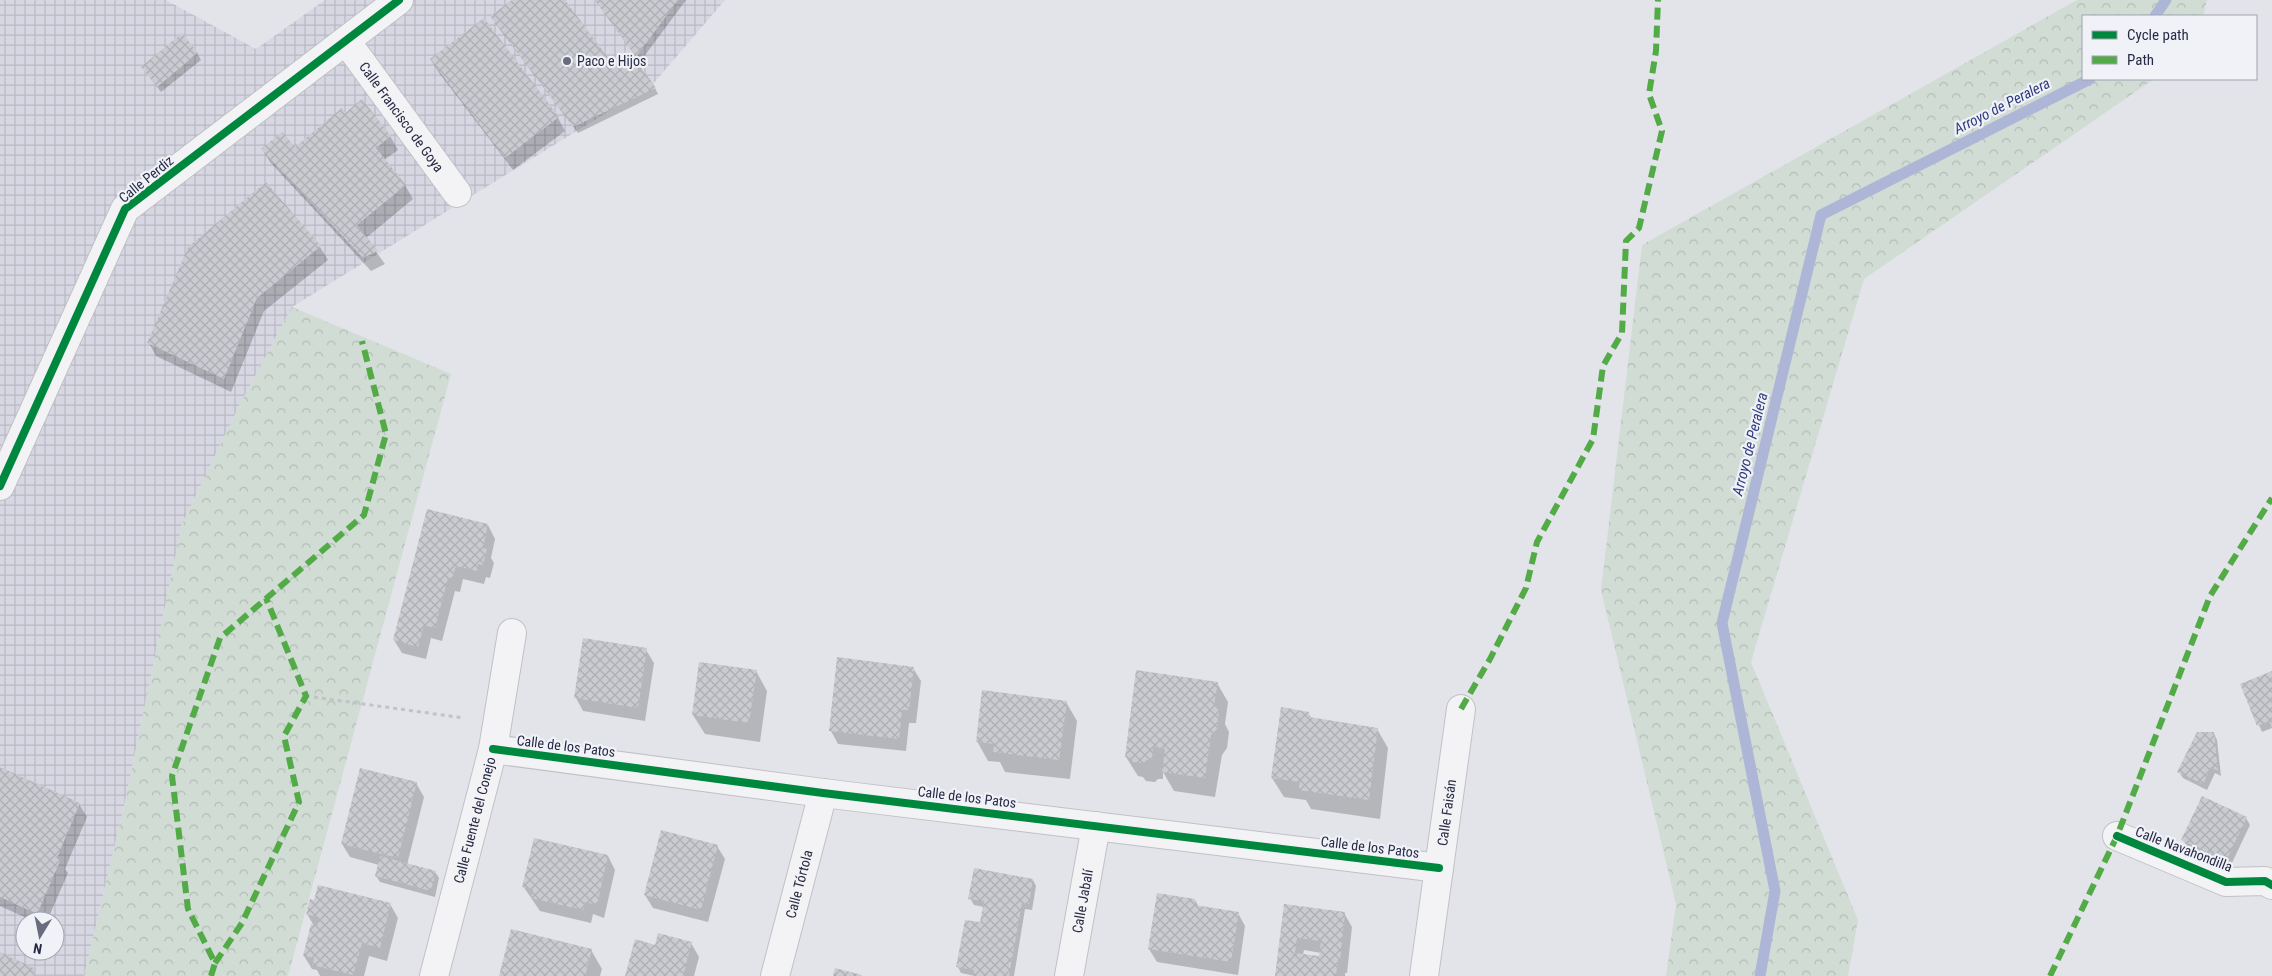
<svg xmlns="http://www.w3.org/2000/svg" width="2272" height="976" font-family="'Roboto Condensed',sans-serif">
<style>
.industrial{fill:url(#industrial-grid);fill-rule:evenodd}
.forest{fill:url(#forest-crowns)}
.shadow{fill:#0003;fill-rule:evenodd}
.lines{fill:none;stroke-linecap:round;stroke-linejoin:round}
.stream{stroke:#aeb6d7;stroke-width:11}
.building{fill:url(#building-cross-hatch);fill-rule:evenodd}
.street-casing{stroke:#c0c1c7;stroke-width:30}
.path{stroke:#c1c3c9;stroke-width:3;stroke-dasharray:4 4;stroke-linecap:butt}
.street{stroke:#f3f3f5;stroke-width:28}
.quiet{stroke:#53ab47;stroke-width:6;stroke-dasharray:12 6;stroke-linecap:butt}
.cycleway-casing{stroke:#f1f2f8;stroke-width:11}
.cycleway{stroke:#00873e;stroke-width:8}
.poi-dot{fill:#696b7e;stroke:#f1f2f8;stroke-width:2}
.labels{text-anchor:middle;stroke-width:4.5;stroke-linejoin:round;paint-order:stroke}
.poi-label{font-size:14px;fill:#272a45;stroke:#f1f2f8;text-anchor:start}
.street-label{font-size:14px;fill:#272a45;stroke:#f1f2f8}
.water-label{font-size:15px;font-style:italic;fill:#2c3a7e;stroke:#f1f2f8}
</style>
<defs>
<pattern id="industrial-grid" width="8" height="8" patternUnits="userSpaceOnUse" patternTransform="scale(1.25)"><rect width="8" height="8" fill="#d6d7e2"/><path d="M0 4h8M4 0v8" fill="none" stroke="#b8b9c3"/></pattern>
<pattern id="forest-crowns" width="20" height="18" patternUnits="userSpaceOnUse" patternTransform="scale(1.25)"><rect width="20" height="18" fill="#d0dcd4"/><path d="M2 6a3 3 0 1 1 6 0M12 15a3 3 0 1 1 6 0" fill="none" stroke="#b3bdb7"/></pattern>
<pattern id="building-cross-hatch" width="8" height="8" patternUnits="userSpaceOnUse" patternTransform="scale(1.25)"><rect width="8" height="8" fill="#cacbd1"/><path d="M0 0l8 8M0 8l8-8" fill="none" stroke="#aeaeb5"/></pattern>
</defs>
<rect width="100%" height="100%" fill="#e3e4e9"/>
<!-- industrial -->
<path class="industrial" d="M0 0H166L256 49 325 0H725L653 84 292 307 240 404 182 524 125 802 84 976H0ZM25 921H55V951H25Z"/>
<!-- forest -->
<g class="forest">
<path d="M2077 0H2207L2203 16H2083V79H2154L1864 279 1751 662 1858 920 1848 976H1666L1676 904 1601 590 1642 245Z"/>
<path d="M292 307 451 374 288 976H84L125 802 182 524 240 404Z"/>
</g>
<!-- shadow -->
<g class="shadow">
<path d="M514 0H563L615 69 655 88 658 94 578 133 495 23Z"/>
<path d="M595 0H686L640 62Z"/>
<path d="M197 53 201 60 161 92 142 67Z"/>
<path d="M431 60 558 118 565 131 513 170 439 73Z"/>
<path d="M345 114 390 136 398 150 384 160 405 185 413 199 366 238 385 264 371 271 270 162 262 149H295Z"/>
<path d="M266 183 320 247 328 260 264 311 231 392 156 356 149 343Z"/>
<path d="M488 525 495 539 491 558 494 563 490 578 486 577 484 584 463 579 460 592 455 591 442 641 431 638 426 659 402 653 394 640Z"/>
<path d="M646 650 654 663 645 721 583 711 576 698Z"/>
<path d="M913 668 921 681 916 723H909L906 751 838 744 831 731Z"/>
<path d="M756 671 767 691 760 742 705 734 693 715Z"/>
<path d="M2272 673V728L2262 732 2242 685Z"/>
<path d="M1217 683 1228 702 1225 724 1229 732 1227 748 1222 755 1215 797 1174 791 1163 772V779H1158L1155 782 1146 781 1143 777 1138 776 1126 757Z"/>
<path d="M1066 702 1077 721 1070 779 1005 772 1000 762 988 761 977 741Z"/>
<path d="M1308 713 1312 719 1377 729 1388 748 1380 819 1311 809 1306 800 1284 797 1272 778Z"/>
<path d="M2214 734 2217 740 2221 776 2215 773 2207 790 2183 778 2179 772Z"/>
<path d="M0 769 79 804 87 817 65 869 68 873 47 921H33L0 906Z"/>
<path d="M416 783 424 797 407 865 435 872 439 878 435 897 380 882 376 876 379 865 350 857 342 844Z"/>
<path d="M2246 818 2250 825 2230 867 2187 846 2183 840Z"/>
<path d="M535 839 608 856 615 870 604 918 593 914 591 923 540 911 523 886Z"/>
<path d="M717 846 725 859 708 922 653 908 645 895Z"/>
<path d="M1033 880 1036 886 1032 910 1025 909 1014 976H975L961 973 958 967 981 924 984 907 974 905 970 898Z"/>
<path d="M1195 900 1199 907 1238 913 1245 926 1238 975 1157 962 1149 949Z"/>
<path d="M390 904 398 918 387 961 369 956 364 976H320L317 970 312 969 304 956 314 926 307 914Z"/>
<path d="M1285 905 1344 913 1352 927 1347 973H1345V976H1276ZM1304 950 1321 953 1320 957 1303 955Z"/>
<path d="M691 943 699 957 694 976H626L656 946Z"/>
<path d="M591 950 602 969 600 976H500Z"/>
</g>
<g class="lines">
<!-- stream -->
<g class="stream">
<path d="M2155 16 2166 0"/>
<path d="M1760 976 1775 891 1722 623 1821 215 2090 79"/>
</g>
</g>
<!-- building -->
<g class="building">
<path d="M512 0H565L615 67 632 55 656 88 573 127 490 16Z"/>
<path d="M595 0H678L636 57Z"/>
<path d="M484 18 559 117 505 158 430 59Z"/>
<path d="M182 33 198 53 157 87 141 67Z"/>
<path d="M362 99 391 136 376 148 406 185 357 225 378 251 363 258 261 149 282 132 295 147 342 108 345 113Z"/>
<path d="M266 182 321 246 257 298 224 379 147 343 188 247Z"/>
<path d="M427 509 488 524 483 548 487 549 483 565 478 564 477 571 456 566 452 579 448 578 435 628 424 625 418 647 393 640Z"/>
<path d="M583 638 647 648 638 708 574 698Z"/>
<path d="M837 657 914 667 909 710H902L899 739 829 731Z"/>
<path d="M699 662 757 670 749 723 692 715Z"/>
<path d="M1136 670 1218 682 1214 705 1219 711 1217 729 1211 735 1205 778 1162 772 1165 749 1153 747 1152 760H1147L1143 763 1133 762 1131 758 1125 757Z"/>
<path d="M2272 671V728L2269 721 2257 726 2240 684Z"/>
<path d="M982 690 1067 701 1059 760 993 752 994 744 976 742Z"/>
<path d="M1281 707 1309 712V717L1378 728 1369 800 1298 790 1300 782 1271 778Z"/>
<path d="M2197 732H2214L2218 771 2211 767 2203 784 2177 772Z"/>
<path d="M0 767 80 803 57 858 61 859 37 914 0 897Z"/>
<path d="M360 768 417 782 398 858 341 844Z"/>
<path d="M2202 796 2247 817 2226 861 2181 840Z"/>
<path d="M661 830 718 845 701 910 644 895Z"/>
<path d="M534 838 608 855 597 905 585 902 583 910 531 898 533 889 522 887Z"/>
<path d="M380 856 436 871 431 891 375 876Z"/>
<path d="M974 868 1033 879 1029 904 1022 903 1009 976H973L974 970 956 967 965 920 980 922 984 901 968 899Z"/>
<path d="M318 885 391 903 380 948 362 943 353 975 312 965 314 958 303 956 311 924 317 926 319 918 306 914 310 899 314 900Z"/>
<path d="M1157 893 1195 899V905L1239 912 1231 962 1148 949Z"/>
<path d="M1284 904 1345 912 1340 960H1338L1336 976H1275ZM1297 938 1321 941 1319 956 1295 953Z"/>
<path d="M511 929 592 949 585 976H499Z"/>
<path d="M658 933 692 942 683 976H625L635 939 655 945Z"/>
<path d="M0 952 34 968V976H0Z"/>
<path d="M835 968 862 975V976H833Z"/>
</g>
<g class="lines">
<defs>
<g id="street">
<path id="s1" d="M346 41 457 193"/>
<path d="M0 486 125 209 399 0"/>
<path d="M493 749 823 793 1439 868"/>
<path d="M2117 836 2226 882 2265 881 2272 885"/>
<path id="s2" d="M434 976 493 749 512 633"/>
<path id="s3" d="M775 976 823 793"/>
<path id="s4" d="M1069 976 1096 826"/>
<path id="s5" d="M1424 976 1461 709"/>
</g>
</defs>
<!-- street casing -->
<use href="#street" class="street-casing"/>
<!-- path -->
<path class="path" d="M306 696 464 718"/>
<!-- street -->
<use href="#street" class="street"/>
<!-- quiet -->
<g class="quiet">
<path d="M1461 709 1490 659 1526 588 1537 542 1593 439 1603 366 1622 333 1626 241 1639 228 1662 131 1649 94 1656 51 1658 0"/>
<path d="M215 963 242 923 299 802 284 736 306 696 266 598"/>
<path d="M211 976 215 963 188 909 172 776 220 638 364 515 386 434 362 341"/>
<path d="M2050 976 2117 836 2210 596 2272 498"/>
</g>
<defs>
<g id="cycleway">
<path d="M0 486 125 209 399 0"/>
<path d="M493 749 823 793 1439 868"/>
<path d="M2117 836 2226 882 2265 881 2272 885"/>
</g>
</defs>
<!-- cycleway casing -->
<use href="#cycleway" class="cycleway-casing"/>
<!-- cycleway -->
<use href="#cycleway" class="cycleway"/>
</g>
<!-- markers -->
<circle class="poi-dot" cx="567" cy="61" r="5"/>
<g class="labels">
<!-- poi labels -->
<g class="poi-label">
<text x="577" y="66">Paco e Hijos</text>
</g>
<!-- street labels -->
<g class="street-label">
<text dy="5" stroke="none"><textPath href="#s1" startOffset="94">Calle Francisco de Goya</textPath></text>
<text transform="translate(146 179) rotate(-39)" y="5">Calle Perdiz</text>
<text transform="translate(566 746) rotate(7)" y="5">Calle de los Patos</text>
<text transform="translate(967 797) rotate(7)" y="5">Calle de los Patos</text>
<text dy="5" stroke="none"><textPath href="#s5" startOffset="165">Calle Faisán</textPath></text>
<text dy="5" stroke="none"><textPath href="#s2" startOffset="161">Calle Fuente del Conejo</textPath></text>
<text transform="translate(1370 847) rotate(7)" y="5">Calle de los Patos</text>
<text transform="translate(2184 849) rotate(21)" y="5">Calle Navahondilla</text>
<text dy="5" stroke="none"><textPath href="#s3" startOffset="95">Calle Tórtola</textPath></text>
<text dy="5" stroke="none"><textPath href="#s4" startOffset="76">Calle Jabalí</textPath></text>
</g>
<!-- water labels -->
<g class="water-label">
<text transform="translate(2002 106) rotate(-27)" y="5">Arroyo de Peralera</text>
<text transform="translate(1750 444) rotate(-76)" y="5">Arroyo de Peralera</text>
</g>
</g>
<!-- legend -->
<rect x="2082" y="15" width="175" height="65" fill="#f1f2f8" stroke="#a0a2b0"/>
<rect x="2092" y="31" width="25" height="8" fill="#00873e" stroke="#a0a2b0"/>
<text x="2127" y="40" font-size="15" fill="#272a45">Cycle path</text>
<rect x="2092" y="56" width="25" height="8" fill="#53ab47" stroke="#a0a2b0"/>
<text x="2127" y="65" font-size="15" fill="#272a45">Path</text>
<!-- north arrow -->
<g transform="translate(40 936) rotate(190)"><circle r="24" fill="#f1f2f8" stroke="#a0a2b0"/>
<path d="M0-4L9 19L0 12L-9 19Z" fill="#696b7e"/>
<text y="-8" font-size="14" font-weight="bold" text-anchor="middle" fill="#272a45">N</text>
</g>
</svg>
